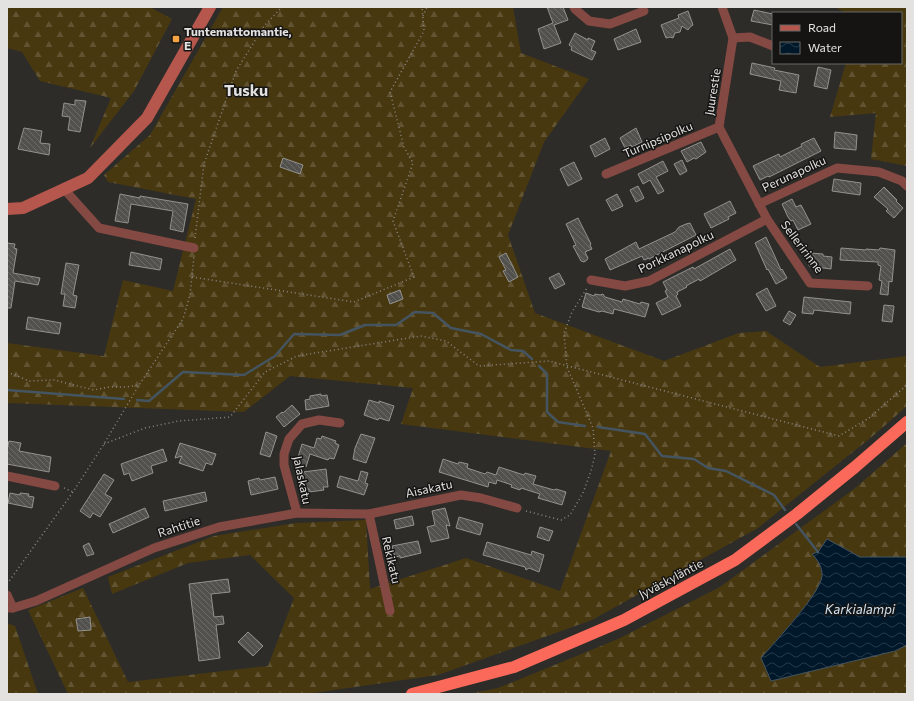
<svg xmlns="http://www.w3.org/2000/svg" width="914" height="701" font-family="Commissioner,sans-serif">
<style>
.forest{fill:url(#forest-firs)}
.water{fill:url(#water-waves);stroke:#445561}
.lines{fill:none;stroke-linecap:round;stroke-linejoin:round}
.stream{stroke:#445561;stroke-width:2.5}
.building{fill:url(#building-back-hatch);stroke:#93928f}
.path{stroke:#888785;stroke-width:1.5;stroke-dasharray:1 3;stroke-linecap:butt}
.street{stroke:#844942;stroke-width:9}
.secondary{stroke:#b5574d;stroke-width:12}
.highway{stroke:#fb695b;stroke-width:12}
.poi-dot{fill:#f5a345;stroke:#151413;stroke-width:1.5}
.labels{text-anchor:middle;stroke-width:3;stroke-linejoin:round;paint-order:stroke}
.poi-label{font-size:12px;font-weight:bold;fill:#e3e2e1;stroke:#151413;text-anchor:start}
.street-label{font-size:12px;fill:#e3e2e1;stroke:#151413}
.water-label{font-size:13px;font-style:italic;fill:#cfe3f3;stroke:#151413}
.district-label{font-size:16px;font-weight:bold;fill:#e3e2e1;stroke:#151413}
</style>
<defs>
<pattern id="forest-firs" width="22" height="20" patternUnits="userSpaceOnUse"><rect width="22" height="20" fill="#48380f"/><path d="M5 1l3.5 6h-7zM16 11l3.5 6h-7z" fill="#625432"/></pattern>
<pattern id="water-waves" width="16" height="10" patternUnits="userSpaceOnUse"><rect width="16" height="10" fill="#00182a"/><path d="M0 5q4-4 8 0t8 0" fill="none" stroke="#253949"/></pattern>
<pattern id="building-back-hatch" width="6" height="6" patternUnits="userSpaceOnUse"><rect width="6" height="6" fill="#52514e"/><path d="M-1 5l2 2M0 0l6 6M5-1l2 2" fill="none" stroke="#6b6a67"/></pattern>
</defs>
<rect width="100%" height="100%" fill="#2d2c29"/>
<!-- forest -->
<g class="forest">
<path d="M7 7H150L172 19 134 91 90 148 111 98 40 81 22 52 7 48Z"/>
<path d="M223 7H513L521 53 589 79 544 142 508 235 535 313 664 361 739 333 766 331 820 367 907 356V406L874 435 758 528 592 620 438 675 307 694H68L28 610 83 588 128 682 268 666 294 598 250 555 188 563 112 594 108 577 214 536 296 523 366 520 370 589 466 558 560 591 611 451 401 424 413 388 290 376 244 412 7 403V343L104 356 123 280 173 291 196 199 108 182 104 175 150 135Z"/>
<path d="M834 7H907V166L871 159 876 113 830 117 846 63H901V13H847Z"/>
<path d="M907 443V557H860L827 539 818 552V559L822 576 814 596 761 658 895 651 907 645V694H468L498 688 618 639 720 587 854 489Z"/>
<path d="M7 623 15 626 38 694H7Z"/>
</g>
<!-- water -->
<path class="water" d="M827 539 860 557H907V645L895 651 771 681 761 658C774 643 821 593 822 576 823 568 817 559 812 554L818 552Z"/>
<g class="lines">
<!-- stream -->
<g class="stream">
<path d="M539 366 547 374V412L558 422 585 426"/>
<path d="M7 390 124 399"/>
<path d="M137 400 149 401 183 372 244 375 275 356 294 334 340 335 365 325H396L415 312 433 313 451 328 481 334 511 350 523 351 532 359"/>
<path d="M598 427 645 434 662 456 694 459 708 468 726 471 774 495 785 510"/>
<path d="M796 524 818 552"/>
</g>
</g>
<!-- building -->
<g class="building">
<path d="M547 7H563L568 20 554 25 561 43 544 49 538 29 553 23Z"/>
<path d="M754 10 773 14V25L751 21Z"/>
<path d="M688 11 693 25 690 27 688 30 682 26 680 32 675 33 673 38 670 37 666 38 661 25 679 18 678 15Z"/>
<path d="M636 29 641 42 618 50 614 39Z"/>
<path d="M575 33 588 40V38L595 41 591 50 596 52 592 60 571 50 572 47 569 45Z"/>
<path d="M752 63 775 68 774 70 799 75 796 93 779 90 781 81 750 74Z"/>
<path d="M818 67 831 70 827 89 814 86Z"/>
<path d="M75 100 86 101 80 132 68 130 70 117 62 116 64 103 75 105Z"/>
<path d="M24 128 42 131 40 143 50 144 49 155 18 149Z"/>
<path d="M636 128 642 142 632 147 631 145 625 148 620 138Z"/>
<path d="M835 132 857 135 856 150 834 148Z"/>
<path d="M605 138 610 149 595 157 590 146Z"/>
<path d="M814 138 821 151 769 177 768 176 760 180 753 166 779 154 780 157 802 146 801 144Z"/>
<path d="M701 142 706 152 696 159 694 158 687 162 681 151Z"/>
<path d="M283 158 303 165 300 174 280 167Z"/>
<path d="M682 160 687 171 680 175 674 164Z"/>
<path d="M663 161 668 171 656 177 664 191 658 194 650 180 643 184 638 174Z"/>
<path d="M574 162 582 179 568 186 560 169Z"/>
<path d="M834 179 861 183 860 195 832 191Z"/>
<path d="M638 186 644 198 636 202 630 190Z"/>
<path d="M884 187 897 200 896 201 903 208 894 218 886 211 888 209 874 197Z"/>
<path d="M120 194 140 198V196L188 204 183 232 170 229 173 211 131 204 128 223 115 221Z"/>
<path d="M617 194 623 206 612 211 606 200Z"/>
<path d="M792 199 796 207 801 205 811 224 798 230 793 220 791 221 788 217 782 204Z"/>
<path d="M730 201 736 213 728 217 729 219 711 228 704 214Z"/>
<path d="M578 218 591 244 590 245 592 249 585 252 588 258 587 260 584 262 581 261 573 246 576 245 566 224Z"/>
<path d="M690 223 696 235 649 259V258L644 260 642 256 610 270 605 259 636 242 639 249 675 232 679 227 686 224Z"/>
<path d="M766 237 781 270 782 269 787 278 776 284 768 269 767 270 755 243Z"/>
<path d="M7 243 15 244 14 248 17 249 13 273 40 278 38 285 15 281 11 308H7Z"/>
<path d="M841 248 866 250V249L879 250 880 248 895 250 892 282 889 281 888 295 880 294 882 281 879 280 881 266 878 265V262L840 260Z"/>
<path d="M730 249 736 260 707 277 700 281 699 279 686 286 687 287 677 292 678 294 676 296 681 306 662 315 656 303 668 297 665 291 667 290 663 282 693 267 694 269Z"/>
<path d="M131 252 162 259 160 270 129 265Z"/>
<path d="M506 253 518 277 509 282 503 271 506 270 499 257Z"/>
<path d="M810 253 823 254V256L832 257 831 269 809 266Z"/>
<path d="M66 263 79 265 73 295 77 296 75 308 63 306 65 294H61Z"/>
<path d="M559 273 565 284 555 289 549 278Z"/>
<path d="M767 288 776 306 766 311 756 294Z"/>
<path d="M400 290 403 299 390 304 387 295Z"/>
<path d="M586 293 594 296 595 294 600 295 603 294 605 297 622 302 623 299 640 304 641 302 649 304 645 317 614 309 613 314 602 311 599 312 582 307Z"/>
<path d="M804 297 851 302 850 314 814 310 813 314 802 313Z"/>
<path d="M884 305 894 306 892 322 882 321Z"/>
<path d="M789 311 796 315 790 325 783 321Z"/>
<path d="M28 317 61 323 59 334 26 329Z"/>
<path d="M321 394V396L327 395 329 406 306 410 305 400 310 399V396Z"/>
<path d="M369 400 379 403V401L394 406 389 421 379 418 378 420 364 415Z"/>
<path d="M292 405 300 414 284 427 276 417 282 412 283 413Z"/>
<path d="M266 432 277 436 270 457 260 454Z"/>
<path d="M361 434 375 438 366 463 353 459 355 448Z"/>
<path d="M322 436 336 441 335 443 339 445 334 459 329 458 328 460 310 454 306 467 296 464 302 444 314 448 317 438 321 439Z"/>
<path d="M9 441 21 443 19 451 51 457 49 472 7 464V450Z"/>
<path d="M180 443 216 454 212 465 206 463 203 471 179 463 182 456 175 458Z"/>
<path d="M163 449 167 461 151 466 153 473 132 481 129 473 124 475 121 464Z"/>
<path d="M443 459 458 464 459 462 468 464 467 468 485 474 487 472 496 475 499 467 524 475 525 473 536 476 533 484 554 490 556 489 566 492 562 505 538 498 540 494 521 488 520 490 511 487 512 485 497 480 496 484 489 482 488 487 439 472Z"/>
<path d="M326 469 328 487H323L324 490 309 492V489H305L303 472Z"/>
<path d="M361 471 368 473 365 483 368 484 364 495 337 487 340 476 358 481Z"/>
<path d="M104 474 114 480 105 494 112 498 100 517 93 513 90 518 80 511Z"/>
<path d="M275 477 278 489 251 495 248 481 259 478 260 480Z"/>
<path d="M205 492 207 501 165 511 163 501Z"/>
<path d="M10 493 20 495V493L29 494 28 496 34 497 32 508 8 503Z"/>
<path d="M145 508 149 517 113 533 109 524Z"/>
<path d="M445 508 450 526 446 525 449 538 431 542 427 527 435 525 432 511Z"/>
<path d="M412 516 414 525 396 529 394 520Z"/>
<path d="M459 517 483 524 480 535 456 528Z"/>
<path d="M540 527 553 531 549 541 537 537Z"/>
<path d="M418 541 421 553 400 558V556L395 557 392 546Z"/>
<path d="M487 542 531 555 532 551 544 555 539 572 529 568 526 570 525 567 483 555Z"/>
<path d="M89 543 94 554 87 556 83 546Z"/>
<path d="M228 579 230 592 211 594 214 617 223 616 224 624 216 625 220 658 199 661 189 584Z"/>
<path d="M90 617 91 630 78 631 76 619Z"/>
<path d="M248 632 263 646 253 656 238 642Z"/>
</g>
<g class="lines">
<!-- path -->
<g class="path">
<path d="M423 16 427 7"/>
<path d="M195 238 204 164 236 71 264 26 282 7"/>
<path d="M192 277 354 302 414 277 393 221 413 163 404 147 390 92 424 31 422 7"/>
<path d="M7 373 13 374 29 381 54 380 94 390 109 387H126L139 385"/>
<path d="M104 444 145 428 179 421 230 417 265 372 297 356 421 336 446 341 479 366 549 361 839 436 869 418 907 385"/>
<path d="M64 488 73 492"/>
<path d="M526 511 561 520 570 515 583 493 591 471 595 455 593 428 567 367 564 333 572 312 587 288"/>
<path d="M7 584 73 492 104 444 139 385 183 319 190 295 194 256"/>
</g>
<!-- street -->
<g class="street">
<path d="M574 7 575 9 589 21 610 24 644 11"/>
<path d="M722 7 733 38 719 127 767 219 810 283 868 286"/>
<path d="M733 38 750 37 773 46"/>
<path d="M606 174 719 127"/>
<path d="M64 189 99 228 194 248"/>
<path d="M759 204 837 168 879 172 902 181 907 186"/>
<path d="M591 280 625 286 649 281 767 219"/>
<path d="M7 476 55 486"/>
<path d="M297 513 284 465V454L289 439 302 424 319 420 340 423"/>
<path d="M369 514 390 611"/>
<path d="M7 595 13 608"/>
<path d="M7 608H13L36 601 154 548 219 527 297 513 369 514 461 495 481 498 517 508"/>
</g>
<!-- secondary -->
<path class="secondary" d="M7 209 23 208 88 178 147 118 210 7"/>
<!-- highway -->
<path class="highway" d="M412 694 514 667 624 620 735 560 797 514 855 467 907 422"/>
</g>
<!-- markers -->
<rect class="poi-dot" x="172" y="35" width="8" height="8" rx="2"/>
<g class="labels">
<!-- poi labels -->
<g class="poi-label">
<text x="184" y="36">Tuntemattomantie,<tspan x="184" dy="14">E</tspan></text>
</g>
<!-- street labels -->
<g class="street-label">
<text transform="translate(713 92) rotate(-81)" y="4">Juurestie</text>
<text transform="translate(658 140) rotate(-23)" y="4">Turnipsipolku</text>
<text transform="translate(794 174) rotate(-25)" y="4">Perunapolku</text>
<text transform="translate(802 247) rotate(53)" y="4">Selleririnne</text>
<text transform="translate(676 252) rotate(-26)" y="4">Porkkanapolku</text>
<text transform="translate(302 480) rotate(78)" y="4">Jalaskatu</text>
<text transform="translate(429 489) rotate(-12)" y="4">Aisakatu</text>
<text transform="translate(179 527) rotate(-18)" y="4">Rahtitie</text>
<text transform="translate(391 560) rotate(77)" y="4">Rekikatu</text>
<text transform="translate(671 579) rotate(-28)" y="4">Jyväskyläntie</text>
</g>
<!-- water labels -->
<g class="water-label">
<text x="860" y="614">Karkialampi</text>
</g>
<!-- district labels -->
<g class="district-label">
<text x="246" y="96">Tusku</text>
</g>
</g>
<!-- border -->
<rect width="914" height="701" fill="none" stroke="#e3e2e1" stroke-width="16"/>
<!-- legend -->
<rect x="772" y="12" width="130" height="52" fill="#151413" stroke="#676665"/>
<rect x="780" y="25" width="20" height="6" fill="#b5574d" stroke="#676665"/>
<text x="808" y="32" font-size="12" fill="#e3e2e1">Road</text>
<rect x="780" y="42" width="20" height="12" fill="url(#water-waves)" stroke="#676665"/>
<text x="808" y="52" font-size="12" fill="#e3e2e1">Water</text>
</svg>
